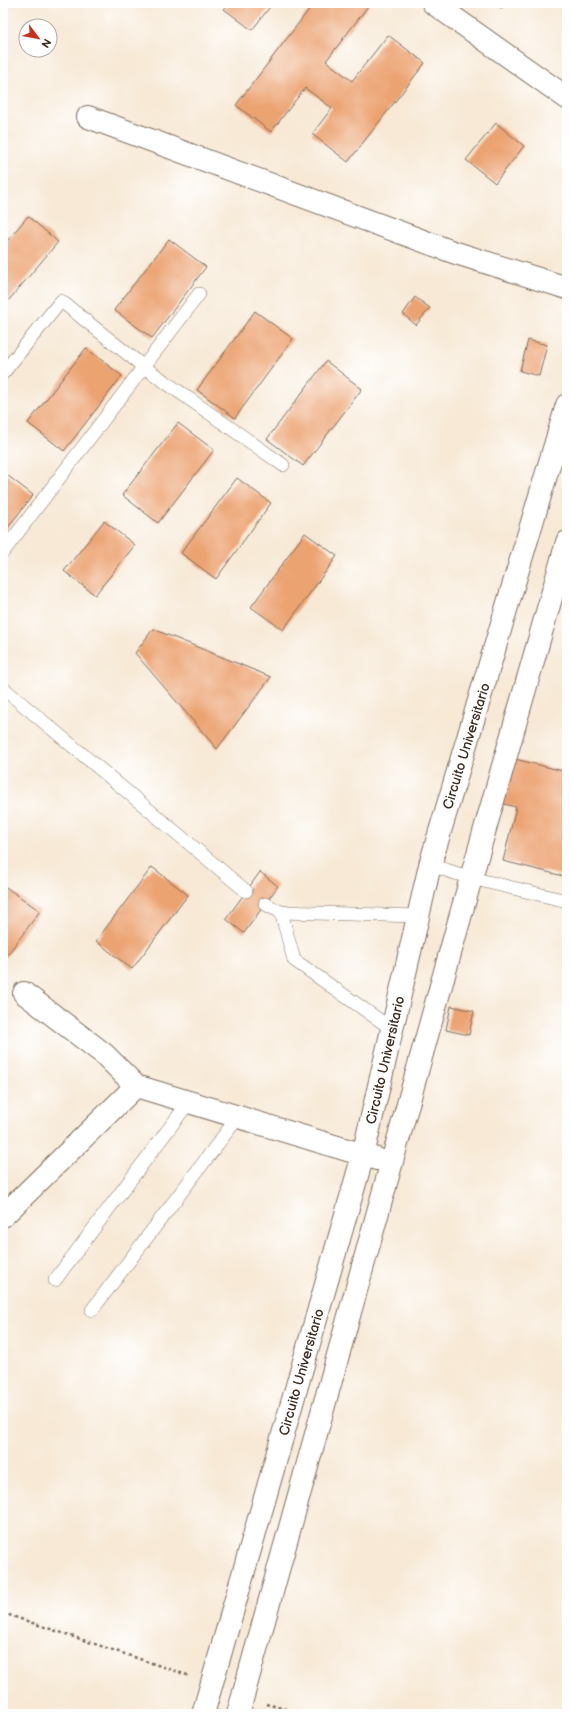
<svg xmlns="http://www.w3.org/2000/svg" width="570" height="1717" font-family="'Balsamiq Sans',sans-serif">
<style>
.building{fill:#eca372}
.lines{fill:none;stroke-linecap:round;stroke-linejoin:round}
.lane-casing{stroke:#7d6d5e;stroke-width:14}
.street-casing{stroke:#7d6d5e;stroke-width:24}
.path{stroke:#7d6d5e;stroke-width:2.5;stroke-dasharray:3 3;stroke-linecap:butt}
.lane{stroke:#fff;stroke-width:13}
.street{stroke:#fff;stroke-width:22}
.labels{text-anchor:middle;stroke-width:3;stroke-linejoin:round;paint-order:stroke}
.street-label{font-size:14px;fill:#3b2a1e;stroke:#fff}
</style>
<rect width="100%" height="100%" fill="#fff"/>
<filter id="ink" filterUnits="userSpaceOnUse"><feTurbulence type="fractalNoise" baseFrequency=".025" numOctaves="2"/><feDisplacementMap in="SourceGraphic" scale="8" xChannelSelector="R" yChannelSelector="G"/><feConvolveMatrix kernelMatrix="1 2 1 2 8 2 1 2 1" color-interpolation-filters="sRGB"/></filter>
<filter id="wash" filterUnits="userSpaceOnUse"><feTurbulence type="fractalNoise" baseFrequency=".012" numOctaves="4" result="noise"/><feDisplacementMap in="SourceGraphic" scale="16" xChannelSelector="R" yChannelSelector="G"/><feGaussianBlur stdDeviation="0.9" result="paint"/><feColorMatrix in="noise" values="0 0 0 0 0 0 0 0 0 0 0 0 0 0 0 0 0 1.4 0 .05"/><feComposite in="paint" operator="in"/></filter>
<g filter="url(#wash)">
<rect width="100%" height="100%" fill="#f7e9d6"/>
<g id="blocks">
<!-- building -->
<g class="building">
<path d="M229 3H273L252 30 224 9Z"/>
<path d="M314 3H366L369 5 326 61 352 81 388 35 425 63 348 162 312 134 332 108 305 88 271 132 236 105Z"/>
<path d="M493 3H505L502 8Z"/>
<path d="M496 123 524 146 495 183 466 160Z"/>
<path d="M28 216 58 242 3 307V246Z"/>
<path d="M169 239 206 267 152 338 114 310Z"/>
<path d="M415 297 430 308 416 325 403 314Z"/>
<path d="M255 311 293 339 235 418 197 390Z"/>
<path d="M528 340 547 345 539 376 520 371Z"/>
<path d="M86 348 122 376 64 451 28 423Z"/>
<path d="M326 361 362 389 303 466 267 439Z"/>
<path d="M178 423 214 450 158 523 122 495Z"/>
<path d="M3 472 33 495 5 531 3 529Z"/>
<path d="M237 478 271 503 216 579 181 553Z"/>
<path d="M104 521 135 545 95 595 64 571Z"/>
<path d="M305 533 337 556 283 630 251 607Z"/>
<path d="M153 629 271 677 217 749 135 653Z"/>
<path d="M507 757 567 772V859L563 876 503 861 516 807 496 802Z"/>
<path d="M152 867 188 895 132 969 96 941Z"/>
<path d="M260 872 278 886 244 933 226 919Z"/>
<path d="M3 885 40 911 3 961Z"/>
<path d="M451 1006 474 1011 469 1035 446 1030Z"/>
</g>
</g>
</g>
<g filter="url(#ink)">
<use href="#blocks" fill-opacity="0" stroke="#7d6d5e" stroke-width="1"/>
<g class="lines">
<defs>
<g id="lane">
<path d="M3 373 61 301 144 367 283 465"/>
<path d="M3 552 199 294"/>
<path d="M3 688 246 891"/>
<path d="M430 865 471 878 567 901"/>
<path d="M265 904 281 912 418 916"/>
<path d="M281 912 294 960 392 1029"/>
<path d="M55 1280 189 1102"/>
<path d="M92 1310 238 1117"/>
</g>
<g id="street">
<path d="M433 3 567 98"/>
<path d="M88 117 453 252 567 288"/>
<path d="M24 993 104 1054 136 1086 377 1159"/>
<path d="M3 1216 136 1086"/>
<path d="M203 1714 363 1155 430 865 567 405"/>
<path d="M238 1714 471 878 567 542"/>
</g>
</defs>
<!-- lane casing -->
<use href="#lane" class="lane-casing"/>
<!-- street casing -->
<use href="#street" class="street-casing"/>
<!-- path -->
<g class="path">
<path d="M3 1613 190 1676"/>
<path d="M266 1704 305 1714"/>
</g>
<!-- lane -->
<use href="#lane" class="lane"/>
<!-- street -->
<use href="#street" class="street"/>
</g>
</g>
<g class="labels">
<!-- street labels -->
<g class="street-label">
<text transform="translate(466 746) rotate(-73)" y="5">Circuito Universitario</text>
<text transform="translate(385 1060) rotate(-77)" y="5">Circuito Universitario</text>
<text transform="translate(301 1372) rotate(-74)" y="5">Circuito Universitario</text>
</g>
</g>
<!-- margin -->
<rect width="570" height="1717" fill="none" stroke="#fff" stroke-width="16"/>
<!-- north arrow -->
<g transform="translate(38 38) rotate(122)"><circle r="19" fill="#ffffff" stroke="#b1aaa5"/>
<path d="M0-3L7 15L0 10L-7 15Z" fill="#c8321e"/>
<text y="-6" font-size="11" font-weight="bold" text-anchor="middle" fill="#3b2a1e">N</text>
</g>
</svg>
